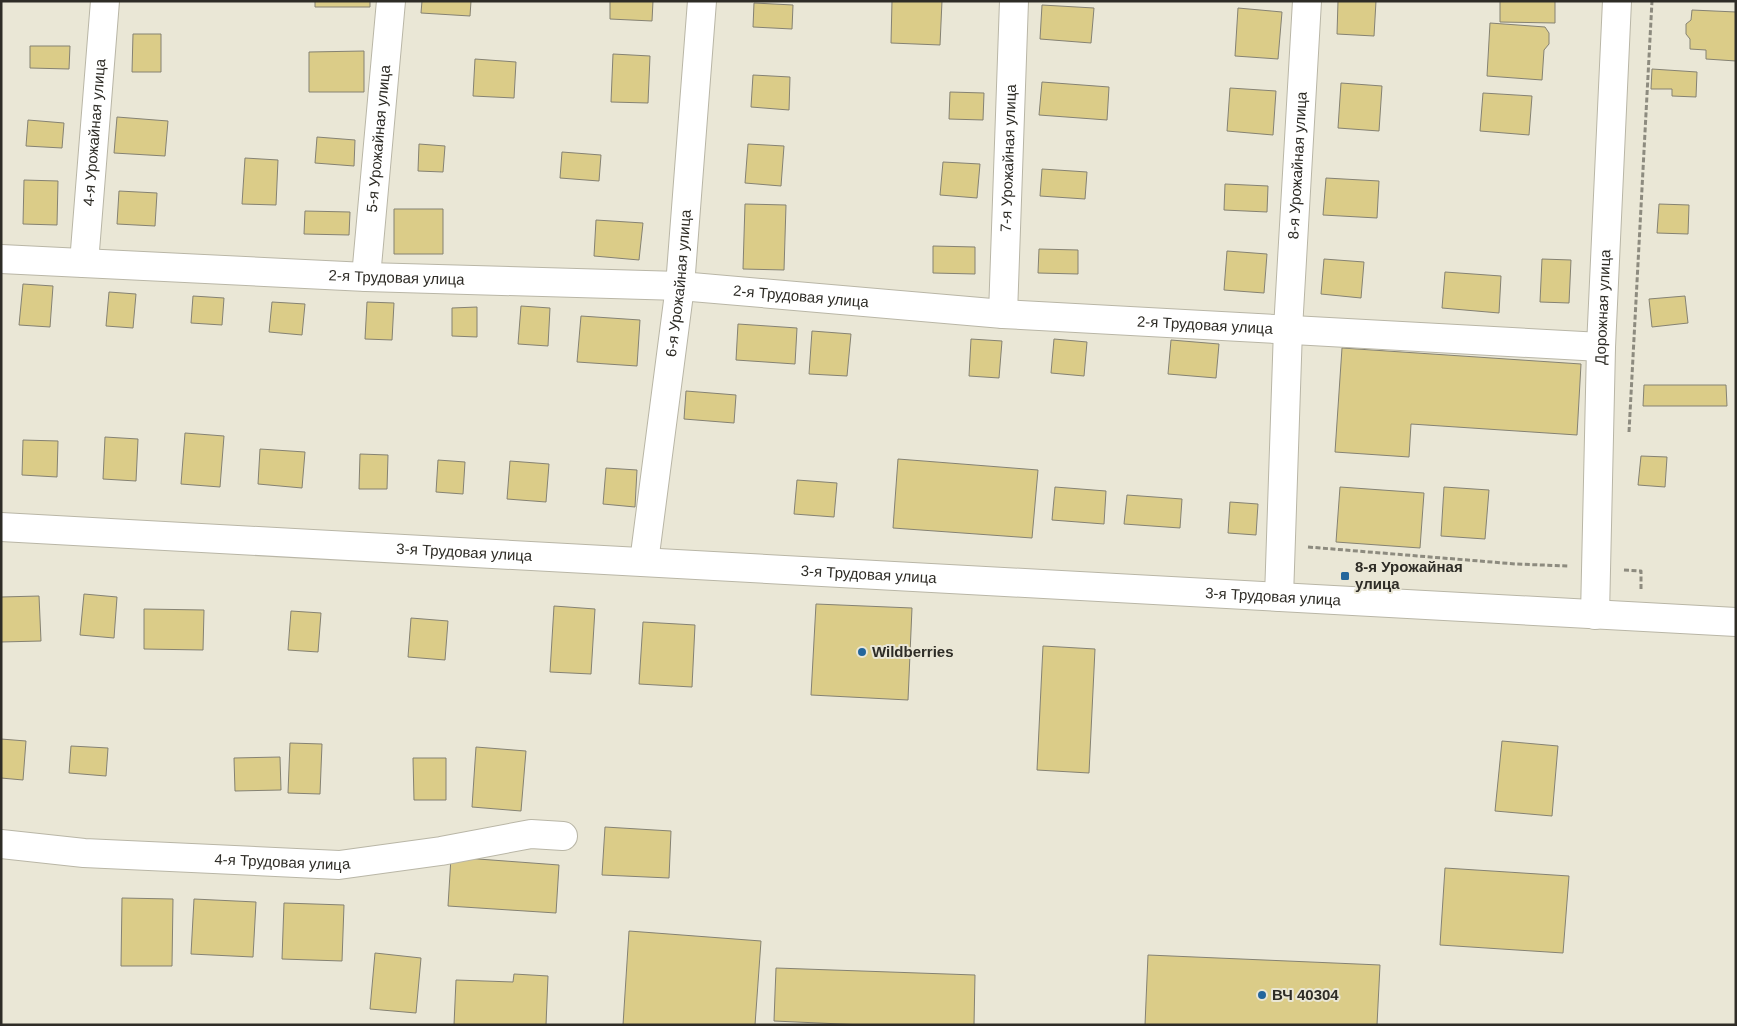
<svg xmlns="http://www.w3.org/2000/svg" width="1737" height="1026" font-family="Helvetica,sans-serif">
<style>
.building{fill:#dbcc88;stroke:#858273}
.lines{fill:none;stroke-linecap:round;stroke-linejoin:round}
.minor-casing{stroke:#b9b6a6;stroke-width:30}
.path{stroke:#8d8b7f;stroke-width:3;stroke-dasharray:5 2.5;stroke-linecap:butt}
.minor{stroke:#fff;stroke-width:28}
.poi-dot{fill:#24669c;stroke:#eae7d6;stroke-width:2}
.labels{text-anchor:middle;stroke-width:4;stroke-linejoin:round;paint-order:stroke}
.street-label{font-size:15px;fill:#2e2c26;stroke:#eae7d6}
.poi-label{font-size:15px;font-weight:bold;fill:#2e2c26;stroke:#eae7d6;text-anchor:start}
</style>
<rect width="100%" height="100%" fill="#eae7d6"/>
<path class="building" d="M315,1H370V7H315Z
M422,1H471L470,16L421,13Z
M610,1H653L652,21L610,19Z
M892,1H942L940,45L891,43Z
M1338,1H1376L1374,36L1337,34Z
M1500,1H1555V23L1500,22Z
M754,3L793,5L792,29L753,27Z
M1042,5L1094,8L1091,43L1040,39Z
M1238,8L1282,12L1278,59L1235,56Z
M1692,10L1736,12V61L1706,59V50L1690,49V39L1686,34V24L1691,20Z
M1490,23L1545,27L1549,33V44L1544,50L1542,80L1487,76Z
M133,34H161V72H132Z
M30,46H70L69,69L30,68Z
M364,51V92H309V52Z
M613,54L650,56L648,103L611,102Z
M475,59L516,62L514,98L473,96Z
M1652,69L1697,72L1696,97L1672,96V89H1651Z
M753,75L790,77L789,110L751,107Z
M1042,82L1109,87L1107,120L1039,115Z
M1341,83L1382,86L1379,131L1338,128Z
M1230,88L1276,91L1273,135L1227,131Z
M950,92L984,93L983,120L949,119Z
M1483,93L1532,96L1529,135L1480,131Z
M117,117L168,121L165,156L114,153Z
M28,120L64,123L62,148L26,146Z
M317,137L355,140L354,166L315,163Z
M419,144L445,146L443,172L418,171Z
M748,144L784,146L781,186L745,183Z
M562,152L601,155L599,181L560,178Z
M245,158L278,160L276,205L242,204Z
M943,162L980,164L977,198L940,195Z
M1042,169L1087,172L1085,199L1040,196Z
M1326,178L1379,181L1377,218L1323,215Z
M24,180L58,181L57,225L23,224Z
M1225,184L1268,186L1267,212L1224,210Z
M119,191L157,193L155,226L117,224Z
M745,204L786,205L784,270L743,269Z
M1659,204L1689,205L1688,234L1657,233Z
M394,209H443V254H394Z
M305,211L350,212L349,235L304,234Z
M596,220L643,223L639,260L594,256Z
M933,246L975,247V274L933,273Z
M1039,249L1078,250V274L1038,273Z
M1227,251L1267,254L1264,293L1224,290Z
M1324,259L1364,262L1361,298L1321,294Z
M1542,259L1571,260L1569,303L1540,302Z
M1445,272L1501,276L1499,313L1442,308Z
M23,284L53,286L50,327L19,325Z
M109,292L136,294L133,328L106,326Z
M193,296L224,298L222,325L191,323Z
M1685,296L1688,323L1652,327L1649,299Z
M272,302L305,304L302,335L269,332Z
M367,302L394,303L392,340L365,339Z
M521,306L550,308L548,346L518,344Z
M477,307V337L452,336V308Z
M581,316L640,320L637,366L577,362Z
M738,324L797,328L795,364L736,360Z
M812,331L851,334L847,376L809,374Z
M971,339L1002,341L999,378L969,376Z
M1054,339L1087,342L1084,376L1051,373Z
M1171,340L1219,344L1216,378L1168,374Z
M1342,348L1581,364L1577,435L1411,424L1409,457L1335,452Z
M1644,385H1726L1727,406H1643Z
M686,391L736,395L734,423L684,419Z
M185,433L224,436L220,487L181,484Z
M105,437L138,439L136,481L103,479Z
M23,440L58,441L57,477L22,475Z
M260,449L305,452L302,488L258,484Z
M360,454L388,455L387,489H359Z
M1641,456L1667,457L1665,487L1638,485Z
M898,459L1038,470L1032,538L893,528Z
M438,460L465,462L463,494L436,492Z
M510,461L549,464L546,502L507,499Z
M606,468L637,470L635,507L603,504Z
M797,480L837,483L834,517L794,514Z
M1055,487L1106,491L1104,524L1052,520Z
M1340,487L1424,493L1420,548L1336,542Z
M1444,487L1489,490L1485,539L1441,536Z
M1127,495L1182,499L1180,528L1124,524Z
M1230,502L1258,504L1256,535L1228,533Z
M84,594L117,597L114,638L80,635Z
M39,596L41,641L1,642V597Z
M816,604L912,608L908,700L811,695Z
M554,606L595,609L591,674L550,672Z
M144,609L204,610L203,650L144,649Z
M291,611L321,613L318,652L288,650Z
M411,618L448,621L445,660L408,657Z
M643,622L695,625L692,687L639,684Z
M1043,646L1095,649L1089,773L1037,770Z
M1,739L26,741L23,780L1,778Z
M1502,741L1558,746L1552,816L1495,811Z
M290,743L322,744L320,794L288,793Z
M71,746L108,748L106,776L69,773Z
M476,747L526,751L521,811L472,807Z
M280,757L281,790L235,791L234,758Z
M413,758H446V800H414Z
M605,827L671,831L669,878L602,875Z
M451,857L559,865L556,913L448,906Z
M1445,868L1569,876L1563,953L1440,945Z
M122,898L173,899L172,966H121Z
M194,899L256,902L253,957L191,954Z
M284,903L344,905L342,961L282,959Z
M629,931L761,941L755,1025H623Z
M375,953L421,958L416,1013L370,1009Z
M1148,955L1380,965L1377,1025H1145Z
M776,968L975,975L974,1025H864L774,1021Z
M514,974L548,976L546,1025H454L456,980L513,982Z"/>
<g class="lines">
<g class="minor-casing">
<g id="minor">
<path id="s1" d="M1,259L366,277L680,286L1003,314L1601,347"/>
<path id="s2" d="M84,263L105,1"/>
<path id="s3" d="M366,277L391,1"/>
<path id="s4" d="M1003,314L1014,1"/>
<path id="s5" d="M1,527L1736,622"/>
<path id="s6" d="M644,562L680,286L702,1"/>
<path id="s7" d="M1279,597L1288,329L1307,1"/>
<path id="s8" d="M1595,615L1601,347L1617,1"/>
<path id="s9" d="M1,844L84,853L339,865L441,851L531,834L563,836"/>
</g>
</g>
<path class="path" d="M1629,432L1652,1
M1308,547L1516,564L1568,566
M1624,570L1641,571V590"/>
<use href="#minor" class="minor"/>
</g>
<g class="poi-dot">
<rect x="1340" y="571" width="10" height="10" rx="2.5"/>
<circle cx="862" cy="652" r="5"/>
<circle cx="1262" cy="995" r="5"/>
</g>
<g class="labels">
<g class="street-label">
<text dy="5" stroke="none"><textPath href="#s2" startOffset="131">4-я Урожайная улица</textPath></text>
<text dy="5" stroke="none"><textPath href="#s3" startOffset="139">5-я Урожайная улица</textPath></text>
<text dy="5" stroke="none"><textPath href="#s4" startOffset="156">7-я Урожайная улица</textPath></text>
<text dy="5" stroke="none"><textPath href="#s7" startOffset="432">8-я Урожайная улица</textPath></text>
<text dy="5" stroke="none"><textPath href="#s1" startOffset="396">2-я Трудовая улица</textPath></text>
<text dy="5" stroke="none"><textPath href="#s6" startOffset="281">6-я Урожайная улица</textPath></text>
<text dy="5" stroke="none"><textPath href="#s1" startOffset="801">2-я Трудовая улица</textPath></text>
<text dy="5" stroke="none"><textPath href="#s8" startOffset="308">Дорожная улица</textPath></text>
<text dy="5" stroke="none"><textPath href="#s1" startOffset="1206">2-я Трудовая улица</textPath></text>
<text dy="5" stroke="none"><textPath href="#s5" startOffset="464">3-я Трудовая улица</textPath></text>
<text dy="5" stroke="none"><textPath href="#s5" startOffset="869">3-я Трудовая улица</textPath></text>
<text dy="5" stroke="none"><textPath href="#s5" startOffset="1274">3-я Трудовая улица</textPath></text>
<text dy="5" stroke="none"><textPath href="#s9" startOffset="282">4-я Трудовая улица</textPath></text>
</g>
<g class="poi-label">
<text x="1355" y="572">8-я Урожайная<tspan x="1355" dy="17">улица</tspan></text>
<text x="872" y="657">Wildberries</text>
<text x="1272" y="1000">ВЧ 40304</text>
</g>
</g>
<rect width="1737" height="1026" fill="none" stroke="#2e2c26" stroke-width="5"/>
</svg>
